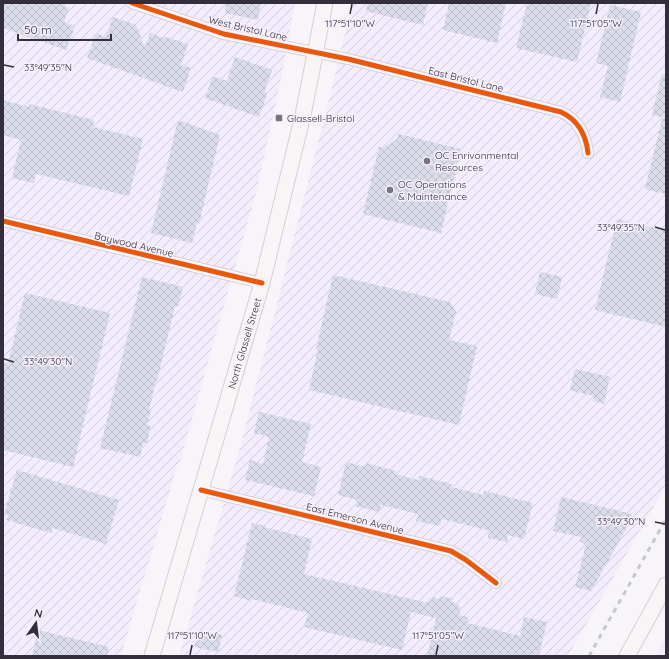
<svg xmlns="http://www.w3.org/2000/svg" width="669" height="659" font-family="Quicksand,sans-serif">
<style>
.built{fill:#f3ecfc}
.industrial{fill:url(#industrial-furrows)}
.building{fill:url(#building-cross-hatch)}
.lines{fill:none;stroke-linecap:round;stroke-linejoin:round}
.street-casing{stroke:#d3cfd9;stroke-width:12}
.secondary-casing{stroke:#d3cfd9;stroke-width:17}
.street{stroke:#fefdfe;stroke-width:10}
.secondary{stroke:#f8f5f7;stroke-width:15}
.rail{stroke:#c8c8ca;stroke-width:3;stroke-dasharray:5 5;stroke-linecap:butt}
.cycleway-casing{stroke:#f6f0fe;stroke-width:8}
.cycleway{stroke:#e8590c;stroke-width:5}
.ticks{fill:none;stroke:#332e3b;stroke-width:1.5}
.poi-dot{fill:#78737e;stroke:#f6f0fe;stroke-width:1.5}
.labels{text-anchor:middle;stroke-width:3;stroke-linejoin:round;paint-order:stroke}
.street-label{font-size:10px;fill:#332e3b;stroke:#f6f0fe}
.poi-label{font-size:10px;fill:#332e3b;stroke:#f6f0fe;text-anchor:start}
.ticks-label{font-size:10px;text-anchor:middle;fill:#332e3b;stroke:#f6f0fe;stroke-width:3;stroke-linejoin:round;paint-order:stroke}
</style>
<defs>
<pattern id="industrial-furrows" width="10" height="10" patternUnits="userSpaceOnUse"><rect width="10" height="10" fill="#f3ecfc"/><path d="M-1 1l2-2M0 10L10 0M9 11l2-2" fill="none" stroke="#d1cbd9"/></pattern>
<pattern id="building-cross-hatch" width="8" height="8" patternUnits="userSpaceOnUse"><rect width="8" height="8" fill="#dbddeb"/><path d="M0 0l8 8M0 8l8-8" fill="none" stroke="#bcbeca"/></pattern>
</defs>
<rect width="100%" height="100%" fill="#f7f4fa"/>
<path class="built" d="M666,636V656H655Z"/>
<path class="industrial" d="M3,3H295L277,99L256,193L180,461L178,463L121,656H3Z
M352,3H666V485L568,656H179L240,448L332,88Z"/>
<path class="building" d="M3,3H64L63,6L69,8L64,22L75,26L66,50L3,28Z
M226,3H261L258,20L225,13Z
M368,3H428L423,25L366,11Z
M449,3H506L497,43L443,30Z
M527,3H591L577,62L516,48Z
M610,5L641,12L620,102L600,97L608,66L596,63Z
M113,17L136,25L145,48L150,33L163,38L166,37L188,44L181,65L191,68L183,92L87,58L96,33L106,37Z
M235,57L272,70L265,90L267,95L259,117L205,98L213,76L227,81Z
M662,74H666V118L652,115Z
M3,100L29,107V104L94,120L93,127L143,139L129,196L36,174L34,183L12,178L21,140L3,135Z
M662,119H666V194L645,189Z
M178,120L220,135L199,224L197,223L192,243L151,233Z
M398,134L461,149L441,233L363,214L379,147L383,148L397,139Z
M617,219L666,231V327L595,310Z
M540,272L562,277L557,299L535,294Z
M333,275L450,302L456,312L449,340L477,346L459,425L309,390L318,349H316Z
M142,277L183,287L178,307L175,306L157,381L156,380L149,410H151L147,425L151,426L147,443H143L140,457L100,448Z
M25,293L110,313L73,467L3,450V363L8,364Z
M575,369L610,377L604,404L593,401L594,396L570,390Z
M259,412L311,424L302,462L321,467L314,496L245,480L250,460L263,464L269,437L254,433Z
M346,462L365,467L366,463L396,471L395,474L418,480L419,476L452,484L451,487L483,495L484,491L533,503L524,539L508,535L507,542L488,538L489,531L475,527L441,519L440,526L416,521L418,514L381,505L379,512L355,506L357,500L338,495Z
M17,470L119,500L106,544L53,528L51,533L6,520L8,515L4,514Z
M561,497L632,514L629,524L591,591L575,587L586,544L580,542L581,537L553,531Z
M252,523L265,526L264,527L312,539L304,574L428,603L429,599L432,600L433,597L439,599L440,596L453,599L452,602L459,604L458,607H461L459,615L468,617L467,623L520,636L524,617L547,622L539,655L533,654V656H427L436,618L411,612L402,650L304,627L308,613L252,599V601L234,596Z
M38,630L109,647L107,656H32Z
M201,630L222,635L218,652L195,647L197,636L200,637Z"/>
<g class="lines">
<g class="street-casing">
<path id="street" d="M132,3L224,34L348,59L561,112C578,120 586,134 588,153
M3,221L262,283
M201,490L451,551L466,560L496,583"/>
</g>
<g class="secondary-casing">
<g id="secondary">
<path id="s1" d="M152,656L262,283L303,115L325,3"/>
<path d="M627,656L666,585"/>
</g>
</g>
<use href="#street" class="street"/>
<use href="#secondary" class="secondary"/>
<path class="rail" d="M589,656L666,519"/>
<g class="cycleway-casing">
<path id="cycleway" d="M132,3L224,34L348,59L561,112C578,120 586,134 588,153
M3,221L262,283
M201,490L451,551L466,560L496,583"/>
</g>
<use href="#cycleway" class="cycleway"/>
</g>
<path class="ticks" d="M350,14L352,4M596,14L598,4M4,65L14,67M655,227L665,230M4,359L14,362M655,522L665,524M190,655L192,645M436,655L438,645"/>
<g class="poi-dot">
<rect x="275" y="114" width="8" height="8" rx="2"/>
<circle cx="427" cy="161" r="4"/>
<circle cx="390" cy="190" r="4"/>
</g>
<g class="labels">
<g class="street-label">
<text transform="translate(248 28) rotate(13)" y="4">West Bristol Lane</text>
<text transform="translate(466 79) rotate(14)" y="4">East Bristol Lane</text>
<text transform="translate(134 244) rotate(13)" y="4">Baywood Avenue</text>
<text dy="4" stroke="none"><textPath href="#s1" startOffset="326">North Glassell Street</textPath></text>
<text transform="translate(355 518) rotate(14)" y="4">East Emerson Avenue</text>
</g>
<g class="poi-label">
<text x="287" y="122">Glassell-Bristol</text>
<text x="435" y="159">OC Enrivonmental<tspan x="435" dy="12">Resources</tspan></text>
<text x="398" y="188">OC Operations<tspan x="398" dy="12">&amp; Maintenance</tspan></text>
</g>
</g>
<g class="ticks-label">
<text x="350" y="27">117°51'10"W</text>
<text x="596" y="27">117°51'05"W</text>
<text x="48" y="71">33°49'35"N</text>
<text x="621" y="231">33°49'35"N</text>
<text x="48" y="365">33°49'30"N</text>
<text x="621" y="525">33°49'30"N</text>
<text x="192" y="639">117°51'10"W</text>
<text x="438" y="639">117°51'05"W</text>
</g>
<rect width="669" height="659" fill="none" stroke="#332e3b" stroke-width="8"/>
<g transform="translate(36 623) rotate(14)" stroke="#f6f0fe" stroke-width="3" paint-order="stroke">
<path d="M0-3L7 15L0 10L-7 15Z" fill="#332e3b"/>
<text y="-6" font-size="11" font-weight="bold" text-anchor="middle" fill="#332e3b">N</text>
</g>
<path d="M18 34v6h93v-6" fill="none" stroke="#332e3b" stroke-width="2"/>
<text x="24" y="34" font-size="12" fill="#332e3b" stroke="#f6f0fe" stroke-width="3" paint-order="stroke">50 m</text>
</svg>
